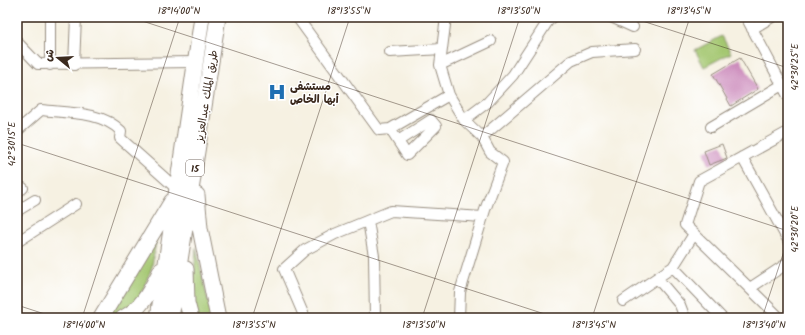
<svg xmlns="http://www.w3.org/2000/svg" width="805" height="335" font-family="Kalam,'Playpen Sans Arabic',sans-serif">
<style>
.green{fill:#a4c771;stroke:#707848}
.building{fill:#cd8ebd}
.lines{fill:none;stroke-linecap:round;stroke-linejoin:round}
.minor-casing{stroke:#988e80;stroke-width:12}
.highway-casing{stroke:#988e80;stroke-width:17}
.minor{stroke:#fff;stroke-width:10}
.highway{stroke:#fff;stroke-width:15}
.ticks{fill:none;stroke:#3b2a1e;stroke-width:1;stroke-opacity:0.45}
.labels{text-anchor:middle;stroke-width:3;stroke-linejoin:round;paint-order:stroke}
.shield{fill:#fff;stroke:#766a62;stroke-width:1}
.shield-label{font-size:10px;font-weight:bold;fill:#3b2a1e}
.poi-label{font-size:11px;font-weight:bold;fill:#3b2a1e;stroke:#fff;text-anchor:start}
.street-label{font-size:11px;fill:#3b2a1e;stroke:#fff}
.neatline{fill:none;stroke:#3b2a1e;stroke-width:1.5}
.ticks-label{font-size:10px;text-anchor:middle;fill:#3b2a1e}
</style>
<rect width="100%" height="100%" fill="#fff"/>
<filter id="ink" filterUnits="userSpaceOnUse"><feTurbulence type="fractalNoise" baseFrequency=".025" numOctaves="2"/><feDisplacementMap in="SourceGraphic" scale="8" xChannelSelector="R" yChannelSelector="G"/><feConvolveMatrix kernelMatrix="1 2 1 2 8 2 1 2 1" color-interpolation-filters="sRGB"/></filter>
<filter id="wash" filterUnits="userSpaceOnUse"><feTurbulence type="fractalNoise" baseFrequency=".012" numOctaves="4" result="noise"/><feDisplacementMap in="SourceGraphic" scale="16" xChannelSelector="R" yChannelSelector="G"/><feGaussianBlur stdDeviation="0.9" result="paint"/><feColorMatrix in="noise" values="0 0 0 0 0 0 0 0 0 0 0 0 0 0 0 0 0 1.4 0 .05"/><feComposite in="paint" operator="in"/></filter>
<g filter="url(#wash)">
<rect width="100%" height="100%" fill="#f6f1e2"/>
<path class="green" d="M722,36L731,53L704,67L695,50Z
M157,234L152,267L137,305L113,318H104Z
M196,248L212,318H198L192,303Z"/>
<g id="blocks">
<path class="building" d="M740,58L758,89L731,106L713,74Z
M722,144L727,158L709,165L704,151Z"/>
</g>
</g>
<g filter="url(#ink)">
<use href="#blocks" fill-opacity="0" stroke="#988e80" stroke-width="1"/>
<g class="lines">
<g class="minor-casing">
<path id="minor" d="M50,17V65
M297,17L379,130L390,129L407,155L436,126L431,120L398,141
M446,17L440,65L449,95L464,120L482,137L490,152L503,162L485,210L460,292L459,318
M611,17L633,27
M746,17L788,96
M752,29L772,17
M17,42L38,64L195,62
M390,52L442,49
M74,65L76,17
M440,65L491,41
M464,120L488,102L513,75L548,21L553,17
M711,127L782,85
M390,129L449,95
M17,131L41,110C67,113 102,111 121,131L120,138L177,189
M482,137L571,61L592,52L635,49
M742,157L788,240
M17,192L23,188
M17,211L35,200
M368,221L374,256L375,318
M17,242L76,204
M673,267L722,318
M657,278L680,305L685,318
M750,288L788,263
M623,301L673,267L694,234
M305,318L284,269L305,250L335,234L391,211L483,217
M780,318L685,225L699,181L788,132"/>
</g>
<g class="highway-casing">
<path id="highway" d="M197,195L200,228L218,318
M186,269L187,303L191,318
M101,318L172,201
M123,318C143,308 151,289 161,270
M158,318L202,17
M171,318L218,17"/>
</g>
<use href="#minor" class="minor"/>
<use href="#highway" class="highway"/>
</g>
</g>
<path class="ticks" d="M130,17L788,231M630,17L788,68M17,143L557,318M17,305L57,318M82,318L180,17M252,318L350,17M422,318L520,17M592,318L690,17M762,318L788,239"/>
<defs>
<g id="hospital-bare" transform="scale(1.38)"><path d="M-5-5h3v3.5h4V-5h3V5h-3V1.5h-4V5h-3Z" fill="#1f6fb2" stroke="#fff" stroke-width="2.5" paint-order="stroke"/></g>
</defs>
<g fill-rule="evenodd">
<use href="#hospital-bare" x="277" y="92"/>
</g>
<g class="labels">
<rect class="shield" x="186" y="160" width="18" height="16" rx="3"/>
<g class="shield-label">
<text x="195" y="172">15</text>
</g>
<g class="poi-label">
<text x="290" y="90">مستشفى<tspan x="290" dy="13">أبها الخاص</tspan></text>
</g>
<g class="street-label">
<text transform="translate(206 96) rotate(-81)" y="4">طريق الملك عبدالعزيز</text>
</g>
</g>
<rect width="805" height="335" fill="none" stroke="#fff" stroke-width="44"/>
<g transform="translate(58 58) rotate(288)" stroke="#ffffff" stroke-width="3" paint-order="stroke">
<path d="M0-3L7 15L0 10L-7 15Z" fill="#3b2a1e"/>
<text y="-6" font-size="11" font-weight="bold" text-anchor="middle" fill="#3b2a1e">ش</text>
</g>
<rect x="22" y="22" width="761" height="291" class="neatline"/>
<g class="ticks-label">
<text x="179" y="14">18°14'00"N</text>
<text x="349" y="14">18°13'55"N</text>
<text x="519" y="14">18°13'50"N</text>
<text x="689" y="14">18°13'45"N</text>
<text transform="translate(794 67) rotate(-90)" y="4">42°30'25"E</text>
<text transform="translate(11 144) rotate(-90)" y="4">42°30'15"E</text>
<text transform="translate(794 229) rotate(-90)" y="4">42°30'20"E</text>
<text x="84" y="328">18°14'00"N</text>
<text x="254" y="328">18°13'55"N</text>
<text x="424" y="328">18°13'50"N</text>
<text x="594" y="328">18°13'45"N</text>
<text x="764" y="328">18°13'40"N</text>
</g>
</svg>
